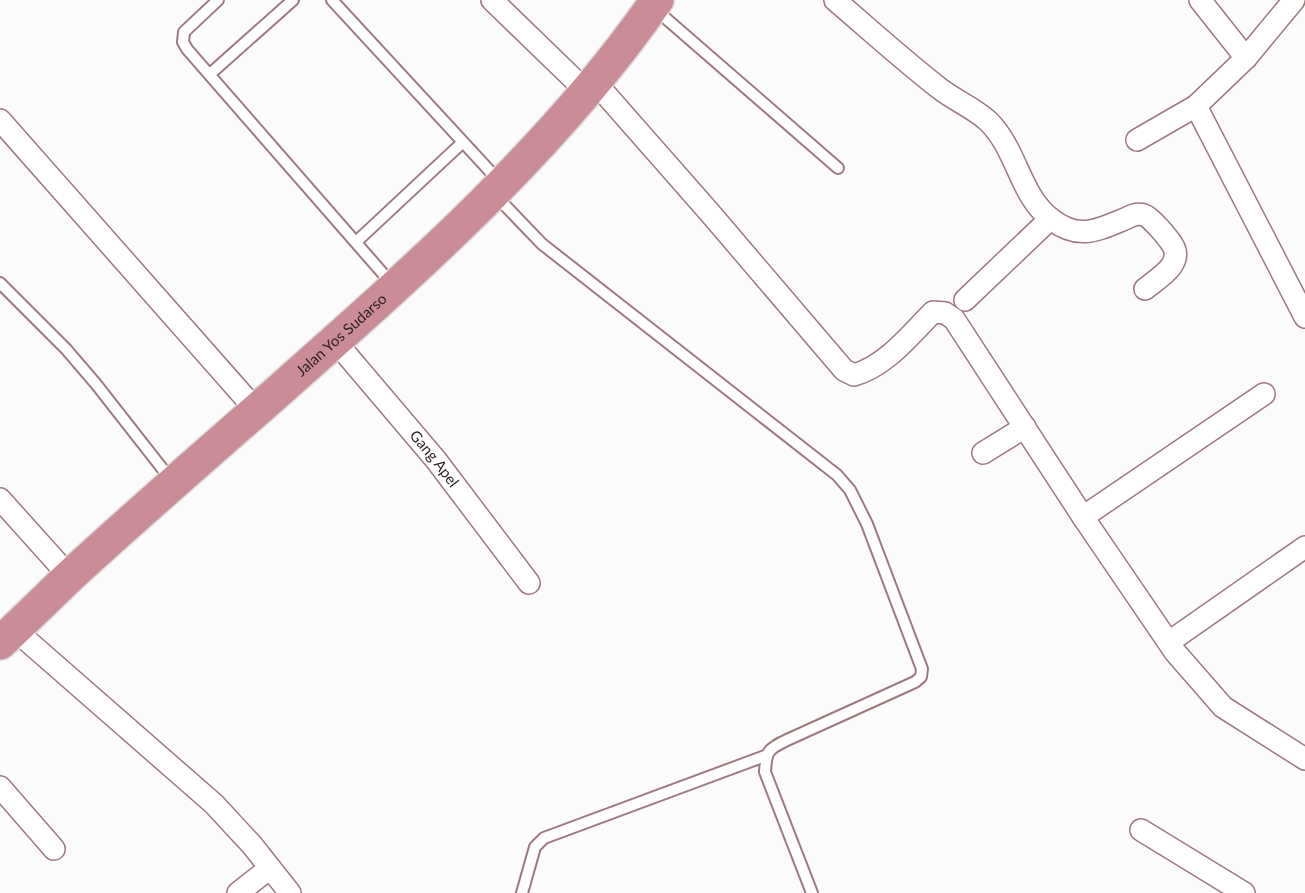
<svg xmlns="http://www.w3.org/2000/svg" width="1305" height="893" font-family="Lato,sans-serif">
<style>
.lines{fill:none;stroke-linecap:round;stroke-linejoin:round}
.service-casing{stroke:#9d7a7e;stroke-width:14}
.minor-casing{stroke:#9d7a7e;stroke-width:24}
.trunk-casing{stroke:#dad7d7;stroke-width:36}
.service{stroke:#fff;stroke-width:10}
.minor{stroke:#fff;stroke-width:21}
.trunk{stroke:#ca8c96;stroke-width:33}
.labels{text-anchor:middle;stroke-width:6;stroke-linejoin:round;paint-order:stroke}
.street-label{font-size:15px;fill:#2f2123;stroke:#fff}
</style>
<rect width="100%" height="100%" fill="#fbfbfb"/>
<g class="lines">
<g class="service-casing">
<path id="service" d="M218,0L184,32L183,42L187,49L392,284
M332,0L499,181
M655,9L838,168
M210,74L293,0
M494,194L542,244L837,475L850,490L867,524L922,669L921,677L915,682L787,740C768,749 766,751 765,772L812,893
M356,242L463,142
M0,283L66,349L96,384L172,481
M522,893L535,847L544,838L765,756"/>
</g>
<g class="minor-casing">
<g id="minor">
<path d="M492,0L586,91"/>
<path d="M835,0C869,29 903,60 939,88C954,100 974,108 988,121C1017,149 1020,196 1051,219C1079,241 1098,230 1127,218C1132,215 1138,213 1144,215C1151,217 1168,238 1172,244C1185,264 1158,278 1145,289"/>
<path d="M1200,0L1246,58"/>
<path d="M594,81L710,213L844,370L854,375C886,366 910,335 933,312L945,313L954,319L1083,517L1175,652L1223,707L1305,759"/>
<path d="M1196,106L1305,317"/>
<path d="M0,120L256,410"/>
<path d="M1137,140L1196,106L1246,58L1294,0"/>
<path d="M965,300L1050,219"/>
<path id="s1" d="M335,341L436,460L529,583"/>
<path d="M983,453L1025,427"/>
<path d="M0,499L70,577"/>
<path d="M1083,517L1264,394"/>
<path d="M15,630L214,804L252,845L290,893"/>
<path d="M1169,642L1305,547"/>
<path d="M0,787L54,849"/>
<path d="M1141,830L1244,893"/>
<path d="M238,893L270,868"/>
</g>
</g>
<g class="trunk-casing">
<g id="trunk">
<path id="s2" d="M0,643C24,621 47,598 70,576C131,520 194,465 257,410C397,286 550,155 657,0"/>
</g>
</g>
<use href="#service" class="service"/>
<use href="#minor" class="minor"/>
<use href="#trunk" class="trunk"/>
</g>
<g class="labels">
<g class="street-label">
<text dy="5" stroke="none"><textPath href="#s2" startOffset="460">Jalan Yos Sudarso</textPath></text>
<text dy="5" stroke="none"><textPath href="#s1" startOffset="154">Gang Apel</textPath></text>
</g>
</g>
</svg>
